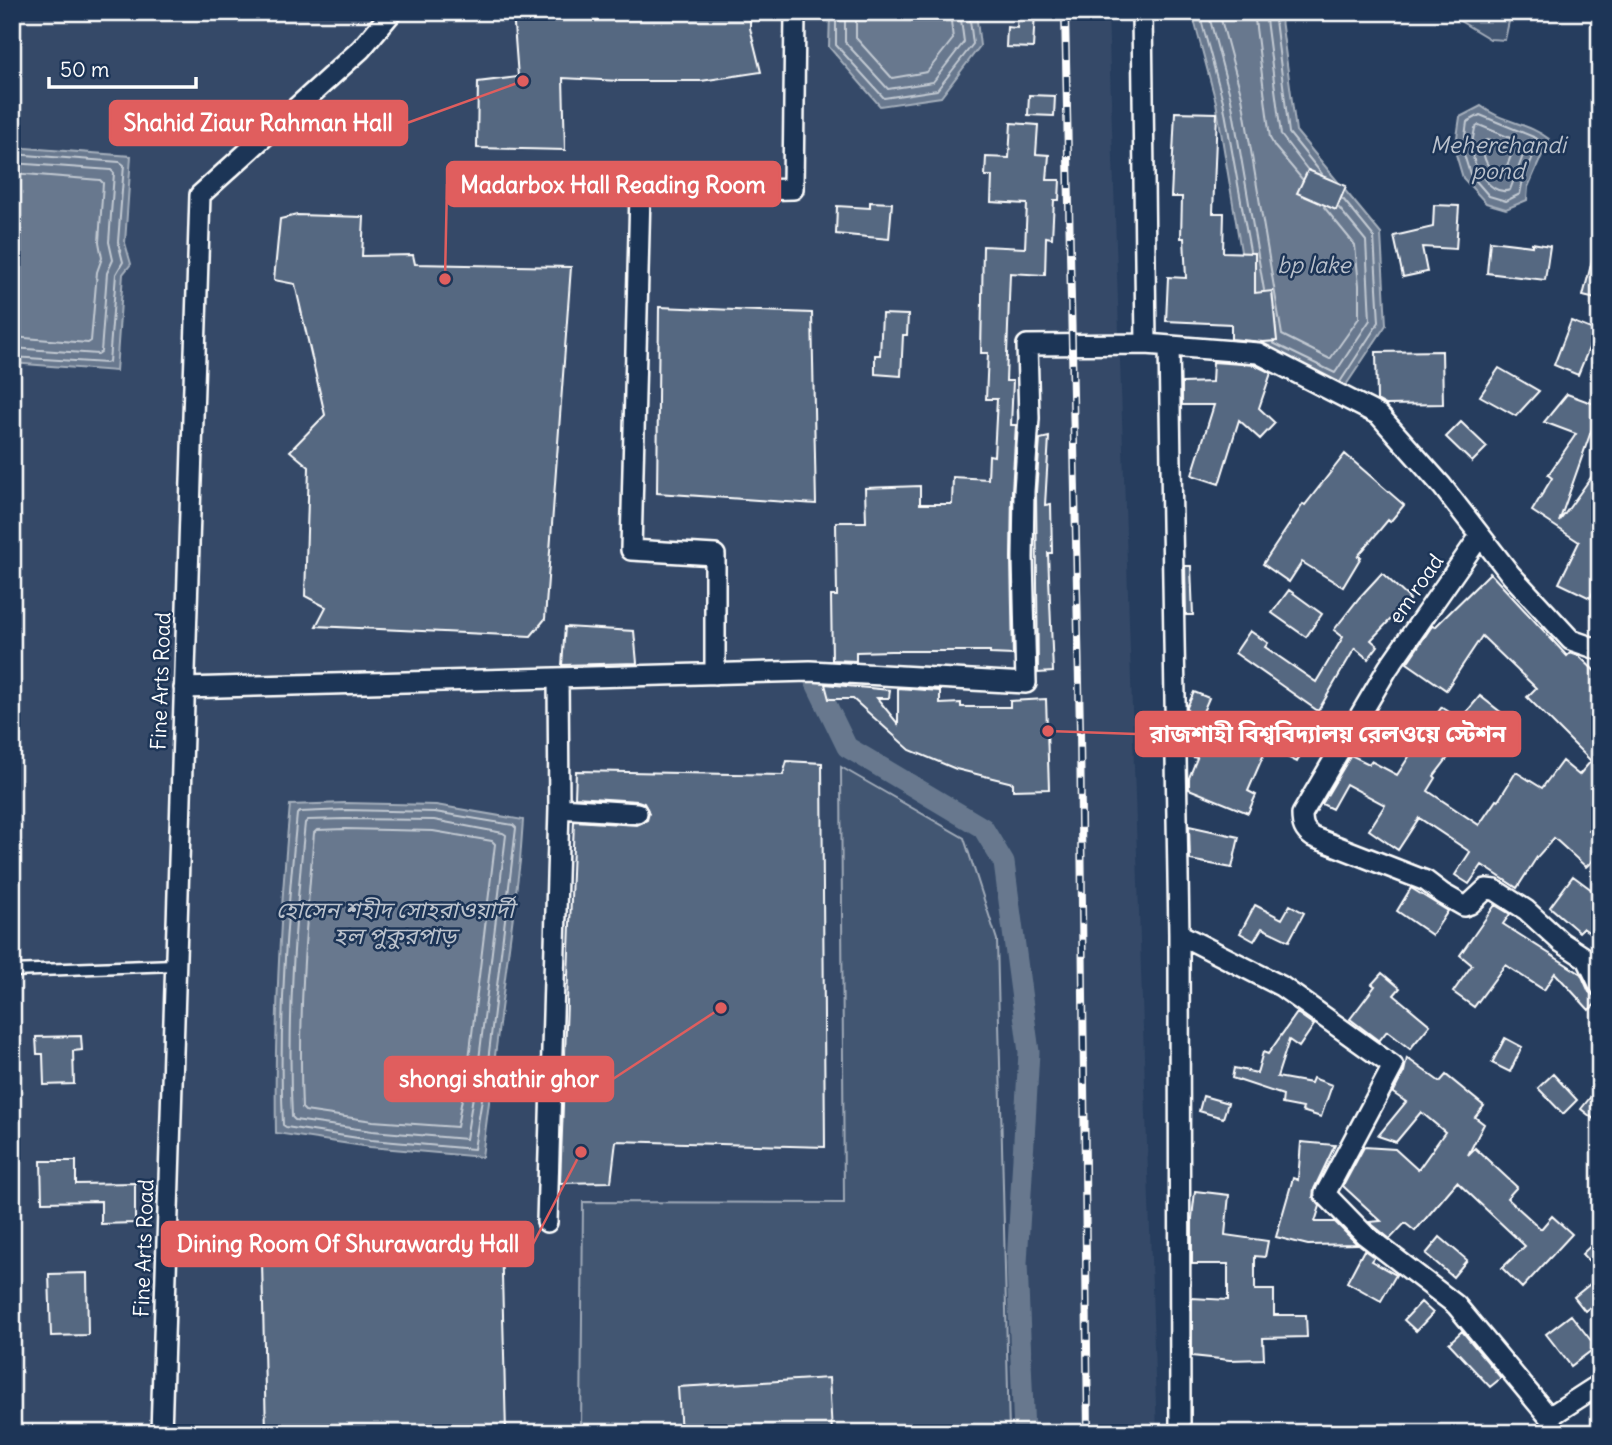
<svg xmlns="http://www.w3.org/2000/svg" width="1612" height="1445" font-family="Delius,'Noto Sans Bengali',sans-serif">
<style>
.built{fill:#344a68}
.green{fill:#425672;stroke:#a0aab8;stroke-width:2}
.water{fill:#67788e;stroke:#a4aebb;stroke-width:2}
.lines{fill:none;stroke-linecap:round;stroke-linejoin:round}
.shore{stroke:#c2c9d2;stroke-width:2}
.canal{stroke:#67788e;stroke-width:21}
.building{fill:#556781;stroke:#fff;stroke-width:2}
.service-casing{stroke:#fff;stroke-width:15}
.minor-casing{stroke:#fff;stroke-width:24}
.service{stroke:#1d3557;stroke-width:10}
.minor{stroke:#1d3557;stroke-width:19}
.rail-casing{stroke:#fff;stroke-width:8}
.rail{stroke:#1d3557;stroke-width:5;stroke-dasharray:16;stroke-linecap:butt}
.labels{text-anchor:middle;stroke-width:5;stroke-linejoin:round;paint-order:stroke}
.street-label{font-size:21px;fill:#fff;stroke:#1d3557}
.water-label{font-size:23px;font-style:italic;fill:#bbc2cc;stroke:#1d3557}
.leader{fill:none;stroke:#e05e5e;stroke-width:2.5}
.callout-dot{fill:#e05e5e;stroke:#1d3557;stroke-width:2.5}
.callout{fill:#e05e5e;stroke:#e05e5e;stroke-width:2.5}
.callout-label{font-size:23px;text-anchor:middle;font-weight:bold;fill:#fff}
</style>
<rect width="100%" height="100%" fill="#263d5e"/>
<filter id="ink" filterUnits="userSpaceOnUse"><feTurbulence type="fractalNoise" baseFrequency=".0143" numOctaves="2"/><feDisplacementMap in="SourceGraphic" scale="14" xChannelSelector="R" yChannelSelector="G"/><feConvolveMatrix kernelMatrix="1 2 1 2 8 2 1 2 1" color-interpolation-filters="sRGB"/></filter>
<g filter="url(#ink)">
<path class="built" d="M12,12H1108L1157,1433H12Z"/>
<path class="green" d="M1445,12H1511L1505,40L1490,39Z
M841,767L964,838L997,940L1009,1433H581L583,1202L844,1203Z"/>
<path class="water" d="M830,12H976L980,46L941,97L880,106L829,47Z
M1192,12H1280L1296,131L1381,234L1386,325L1340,394L1258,353L1216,102Z
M1481,106C1501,122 1529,123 1549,139L1528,187L1527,200L1506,209L1486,203L1463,178L1455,151L1460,117Z
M12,147L131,156L125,243L131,264L123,274L116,371L12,363Z
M345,803L436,805L523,820L520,861L482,1157L370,1147L276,1133C274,1023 280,915 290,805Z"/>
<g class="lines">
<path class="shore" d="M836,12V45L884,98L937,90L973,44L969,12
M845,12V42L888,89L933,82L964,42L960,12
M856,12V38L892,78L927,72L953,39L950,12
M1199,12L1223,101L1250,251
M1208,12L1231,99L1264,290
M1219,12L1242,97L1282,335L1330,359L1359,318V285L1355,245L1324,207
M1254,12L1270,138L1275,147L1302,179
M1265,12L1281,135L1307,169
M1274,12L1289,133L1322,174
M1480,115L1536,138L1539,141L1522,184L1520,194L1506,201L1489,196L1470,174L1463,151L1467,122Z
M1479,125L1527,145L1510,190C1491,197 1473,167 1472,151C1471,144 1474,135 1475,128Z
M1487,140L1513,151L1502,178C1489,172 1481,157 1483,142Z
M12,154L120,162L124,165L118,242L123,262L116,274L109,362L106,363L12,357
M12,163L111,170L114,173L109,242L113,260L107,273L101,352L98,354L12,348
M12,173L100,180L103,183L99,242L102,258L97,272L91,341L88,343L12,337
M1273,343L1335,373L1370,320L1366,241L1339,208
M1340,382L1379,322L1374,237L1343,199
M345,810L435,812L513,825L516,828L488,1061L474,1149L371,1140L286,1127L283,1125C278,1021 287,917 297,814L300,812Z
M345,819L434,820L503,833L506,835L479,1060L466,1139L372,1131L295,1120L292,1117C287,1019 295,921 305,823L308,820Z
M345,829L433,831L492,841L495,844L469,1059L457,1127L373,1121L305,1111L302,1108C298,1017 306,924 314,833L317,830Z"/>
<path class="canal" d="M810,671L847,747L983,828L1004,863L1029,1052L1017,1263L1024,1433"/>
</g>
<path class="building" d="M513,12H750V28L761,72L701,81H620L563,78L565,150L477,148L478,82L518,77Z
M1018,12H1035L1033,48L1006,47L1007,27L1017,28Z
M1029,95L1055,96L1054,116L1028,115Z
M1175,112L1217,113L1213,213H1224L1223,252L1255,253V293L1272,291L1277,341L1263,342L1231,339V324L1166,321L1168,277L1186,278L1184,238H1181L1182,197H1171Z
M1011,123L1038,125L1036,154L1049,155L1047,180H1060L1059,200H1054L1052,238L1046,237L1045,275L1010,273L1006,381H1013L1011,425H1016L1012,491L1011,558L1013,655L990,654V651H891L856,652V661L832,660L831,596H837L836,522H866L865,488L920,486V504H952L953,477L988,479L989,455L994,456L997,399H986L988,353H981L983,246L1025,248L1027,204L991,202L992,176H985L986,157L1009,158Z
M1308,170L1346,186L1336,210L1297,193Z
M870,202L892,203L889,239L836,234L837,206L870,208Z
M1434,205L1459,206L1456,249L1422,247L1427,272L1403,277L1394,236L1433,227Z
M297,215L364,217L362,256L413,255L415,264L571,267L545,619L531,636L316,626L326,607L305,596L309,467L290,451L325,415L295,284L274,280L280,219Z
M1490,241L1532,246V243L1550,246L1545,280L1487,273Z
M1594,253H1600V300L1583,296Z
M659,307L812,313L816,504L657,493Z
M882,314L908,315L907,335H903L901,376L875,374V355H880Z
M1571,321L1596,331L1578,375L1554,365Z
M1442,351L1443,404L1386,405L1377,400L1376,352Z
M1213,362L1255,365L1271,373L1259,408L1275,423L1260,439L1239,420L1219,484L1192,475L1214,405H1182V383L1212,382Z
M1499,368L1539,391L1516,416L1480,396Z
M1567,394L1600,406L1559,522L1600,465V578L1590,598L1559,583L1579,542L1532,511L1552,478L1548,475L1576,434L1544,422Z
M1461,422L1487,447L1472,462L1446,437Z
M1049,437L1045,505L1051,504L1052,553H1048L1053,672L1038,673L1036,492L1040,439Z
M1345,454L1404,505L1390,522L1388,520L1358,556L1361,557L1343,587L1302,562L1289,582L1263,564L1303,504L1305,505Z
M1185,566H1191L1193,615H1186Z
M1382,573L1410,599L1371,640L1378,646L1368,659L1355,648L1318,711L1235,653L1250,631L1268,643L1265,647L1316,682L1343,637L1334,630L1359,598Z
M1490,573L1567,656L1570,653L1579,656L1600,676V818L1589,830L1600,840V854L1586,867L1554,838L1537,857L1517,888L1482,865L1469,884L1455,875L1470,852L1419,818L1398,850L1369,830L1385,805L1346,784L1332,809L1322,804L1351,755L1369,764L1371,761L1397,775L1412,752L1410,750L1442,707L1460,720L1480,696L1507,717L1493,735L1482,727L1468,748L1460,742L1434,776L1436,778L1428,791L1479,825L1496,800L1498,801L1516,772L1542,788L1562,761L1579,775L1591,761L1527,697L1536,688L1482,636L1446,690L1407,663L1432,626L1435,627Z
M1289,590L1322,614L1306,637L1272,613Z
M565,627L634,631L637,663L562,665Z
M825,684L890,690L889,698H877L898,724V688L940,691V704L961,703V707H1010V701L1046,699L1049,789L1013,790V783L956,769L910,750L853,699H829Z
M1194,692L1209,698L1195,730L1188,728L1187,707Z
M1255,715L1278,730L1282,721L1310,735L1297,762L1267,747L1248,791L1256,795L1248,813L1189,789V778L1197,758L1193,757L1203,736L1231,749Z
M787,761L822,763L825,1147L616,1141L611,1182L560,1183L574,821L637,825L647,820L649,813L644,803L638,801L575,797L576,771L783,775Z
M1189,826L1239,837L1232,868L1190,860Z
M1573,876L1600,896V940L1583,928L1579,932L1550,907Z
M1411,888L1448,911L1432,935L1397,911Z
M1255,905L1282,919L1290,905L1304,913L1289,941L1262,928L1254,941L1240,933Z
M1495,905L1510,914L1503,924L1581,974L1589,992L1600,1000L1589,1010L1555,973L1544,990L1505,965L1474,1007L1453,992L1472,965L1460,955Z
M1382,973L1400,988L1394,995L1430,1025L1410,1049L1387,1031L1379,1041L1350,1019L1375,986L1372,984Z
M1297,1013L1314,1025L1299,1047L1289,1040L1277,1077L1311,1083L1313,1078L1332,1085L1321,1117L1302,1111L1303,1108L1282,1104L1283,1095L1232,1078L1234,1068L1257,1073L1263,1052L1268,1054Z
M81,1036L82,1050L73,1051L74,1084L44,1085L43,1054H37L36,1037Z
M1505,1038L1522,1047L1510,1072L1492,1063Z
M1407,1058L1440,1082L1446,1075L1484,1106L1475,1117L1484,1124L1468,1155L1475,1148L1517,1187L1507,1198L1541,1229L1552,1216L1572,1234L1522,1288L1502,1268L1525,1246L1457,1182L1415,1231L1405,1223L1390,1239L1369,1222L1381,1221L1343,1186L1364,1147L1395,1149L1418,1170L1445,1132L1421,1112L1396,1142L1378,1136L1406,1102L1393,1093L1404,1072Z
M1553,1074L1577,1100L1563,1114L1538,1088Z
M1600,1085V1124L1581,1109Z
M1203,1096L1228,1103L1223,1118L1199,1111Z
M1301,1142L1335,1145L1314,1189L1313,1197L1320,1206L1315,1222H1335L1357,1244L1308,1245L1276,1237L1293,1178L1298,1180Z
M41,1161H76V1184L135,1183V1223L101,1224V1201L42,1202Z
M1195,1191L1229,1195L1225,1235L1268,1241L1265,1257L1255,1256V1290H1274V1315H1306L1307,1337L1263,1338L1264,1359L1230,1360L1192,1356V1298L1228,1300V1264H1192V1218Z
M501,1236L506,1433H266L262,1262H288L293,1259L294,1254L288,1248L262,1247L261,1242Z
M1440,1237L1467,1260L1453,1277L1426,1254Z
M1600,1237V1273L1582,1254Z
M1364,1250L1374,1257L1371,1261L1396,1275L1381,1301L1347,1282Z
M87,1273L88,1335L51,1336L49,1274Z
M1600,1276V1299L1585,1311L1574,1297Z
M1421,1302L1433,1313L1416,1331L1404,1320Z
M1571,1315L1596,1347L1571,1366L1546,1334Z
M1462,1331L1501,1378L1490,1387L1449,1343Z
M829,1378L832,1433H681L678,1387Z"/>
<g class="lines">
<g class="service-casing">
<path id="service" d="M12,971L174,965
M167,1253L287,1255"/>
</g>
<g class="minor-casing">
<path id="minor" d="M1142,12L1146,344
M1169,346L1179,934L1180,1433
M1480,536L1388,668L1302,814C1302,825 1304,831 1313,837L1426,881L1443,894L1464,906L1470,904L1486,889L1495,890L1526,910L1561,942L1587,959L1600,986
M715,674V555L631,550L640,193L793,189L795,12
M558,678L559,808L637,813
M184,688L810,671L1026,683L1023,558L1024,491L1029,418L1027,345L1146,344L1258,353L1379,415L1442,486L1511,575L1571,640L1600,650
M1179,934L1281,986L1393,1066L1325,1194L1365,1235L1456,1305L1549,1417L1600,1384
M547,1222L559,808
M161,1433L200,195L361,49L392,12"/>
</g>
<use href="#service" class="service"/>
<use href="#minor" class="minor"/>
<g class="rail-casing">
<path id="rail" d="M1065,12L1080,731L1088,1433"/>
</g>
<use href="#rail" class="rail"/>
</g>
</g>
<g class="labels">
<g class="street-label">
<text transform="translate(1416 589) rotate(-55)" y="7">em road</text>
<text transform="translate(161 681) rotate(-88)" y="7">Fine Arts Road</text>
<text transform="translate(144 1248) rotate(-88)" y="7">Fine Arts Road</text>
</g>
<g class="water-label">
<text x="1498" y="153">Meherchandi<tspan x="1498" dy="26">pond</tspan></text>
<text x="1314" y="273">bp lake</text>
<text x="395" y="918">হোসেন শহীদ সোহরাওয়ার্দী<tspan x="395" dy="26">হল পুকুরপাড়</tspan></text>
</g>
</g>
<path class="leader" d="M523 81L407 123M445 279L447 184M1048 731L1136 734M721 1008L613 1079M581 1152L533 1244"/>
<g class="callout-dot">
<circle cx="523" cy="81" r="7"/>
<circle cx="445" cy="279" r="7"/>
<circle cx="1048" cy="731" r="7"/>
<circle cx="721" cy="1008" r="7"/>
<circle cx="581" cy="1152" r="7"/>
</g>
<g class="callout">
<rect x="110" y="101" width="297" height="44" rx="7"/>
<rect x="447" y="162" width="333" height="44" rx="7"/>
<rect x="1136" y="712" width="384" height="44" rx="7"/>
<rect x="385" y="1057" width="228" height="44" rx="7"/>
<rect x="162" y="1222" width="371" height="44" rx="7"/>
</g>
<g class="callout-label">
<text x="258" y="131">Shahid Ziaur Rahman Hall</text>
<text x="613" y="193">Madarbox Hall Reading Room</text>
<text x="1328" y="742">রাজশাহী বিশ্ববিদ্যালয় রেলওয়ে স্টেশন</text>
<text x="499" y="1087">shongi shathir ghor</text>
<text x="348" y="1252">Dining Room Of Shurawardy Hall</text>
</g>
<rect width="1612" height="1445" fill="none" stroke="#1d3557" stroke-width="42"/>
<rect x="21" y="21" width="1570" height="1403" fill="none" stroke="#fff" stroke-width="2.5" filter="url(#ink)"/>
<path d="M49 77v10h147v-10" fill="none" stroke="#ffffff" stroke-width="3.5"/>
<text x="60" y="77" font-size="21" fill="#ffffff" stroke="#1d3557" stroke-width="5" paint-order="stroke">50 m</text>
</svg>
